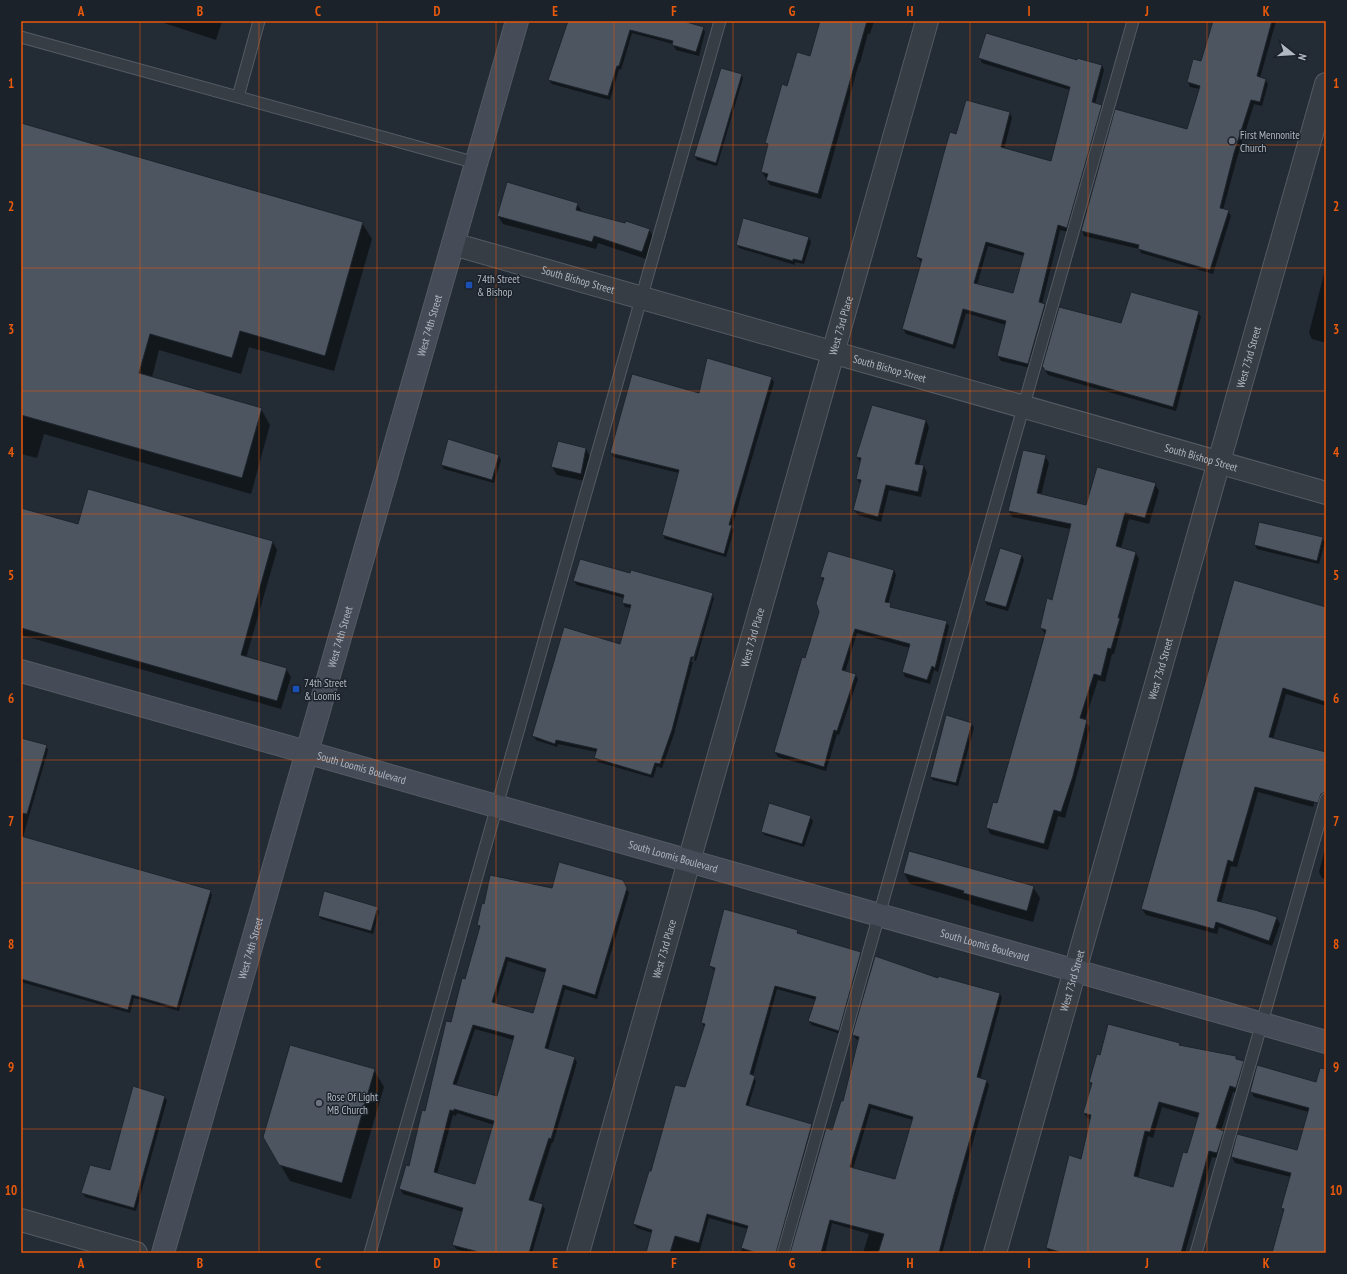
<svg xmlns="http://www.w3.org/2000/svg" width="1347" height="1274" font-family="'PT Sans Narrow',sans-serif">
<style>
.shadow{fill:#0007;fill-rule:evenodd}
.building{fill:#4c5560;stroke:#1d242c;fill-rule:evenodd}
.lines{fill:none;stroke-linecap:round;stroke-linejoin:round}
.lane-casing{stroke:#545b63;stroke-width:13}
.street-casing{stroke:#545b63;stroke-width:24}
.secondary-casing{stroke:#545b63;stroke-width:24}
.lane{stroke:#363d45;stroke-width:11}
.street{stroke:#363d45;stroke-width:22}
.secondary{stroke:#454c58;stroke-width:22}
.grid{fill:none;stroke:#e8590c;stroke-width:1;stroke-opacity:0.55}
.worship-dot{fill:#6b7280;stroke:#1c222a;stroke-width:1.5}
.transit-dot{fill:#1a4fb4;stroke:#1c222a;stroke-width:1.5}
.labels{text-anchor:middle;stroke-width:3;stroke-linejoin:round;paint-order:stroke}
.poi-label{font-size:11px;fill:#b1b8c2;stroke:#1c222a;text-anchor:start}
.street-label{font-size:11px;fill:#b1b8c2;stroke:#1c222a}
.neatline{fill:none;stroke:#e8590c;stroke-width:1.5}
.grid-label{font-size:13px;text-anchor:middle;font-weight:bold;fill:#e8590c}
</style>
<rect width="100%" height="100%" fill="#232b35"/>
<path class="shadow" d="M158,21H222L216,40Z
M577,21H679L703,28L705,32L699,56L676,50L673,44L632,33L621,70L619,69L610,100L552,84L549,80Z
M821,21H874L870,34L868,33L860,63H859L821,199L770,185L762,172L768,147L766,143L783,86L788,87L811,57Z
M1214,21H1276L1260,78L1265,79L1268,84L1262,106L1254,104L1237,158L1223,210L1228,211L1231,216L1213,274L1141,253L1139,249L1084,236L1082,231L1187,130L1200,89L1190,87L1188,82L1201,62Z
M980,58L1078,62L1102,66L1104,70L1095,104L1101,106L1104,110L1069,232L1060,230L1042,304H1045L1047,309L1031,368L1001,361L998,356L1006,325L966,313L955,349L906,334L903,329L922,263L917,257L957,135L1010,113L1012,118L1004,149L1052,162L1070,90L982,63ZM988,246L1024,256L1013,294L977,285Z
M741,74L743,78L717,166L697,160L695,156Z
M21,124L362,223L372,239L334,371L249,347L241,374L159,350L152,377L261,409L270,425L251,494L44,434L37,458L21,454Z
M577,204L582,212L649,229L653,237L646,259L598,243L596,249L503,224L498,216Z
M809,238L811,242L804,264L795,262V265L739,248L737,244Z
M1326,266V343L1312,339L1309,333Z
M1198,312L1201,317L1176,411L1048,375L1043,367L1122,325Z
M771,378L774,382L732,527L734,530L726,557L665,539L663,535L679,473L613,457L611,452L699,395Z
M926,421L929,427L919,465L924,466L927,472L921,497L889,490L881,522L858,515L854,509L861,485L857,479L861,463L857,457Z
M586,449L590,457L585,481L557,475L552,467Z
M499,456L501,460L494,483L444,469L442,465Z
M1045,456L1049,463L1041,495L1087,506L1155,484L1159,491L1149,524L1129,519L1121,548L1135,552L1139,559L1114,654H1112L1105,682L1098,680L1085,720L1090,728L1065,818L1058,816L1048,850L990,834L987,827L997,804L1046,635L1041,628L1048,600L1053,601L1070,529L1012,517L1009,511Z
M88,490L273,542L277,550L246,658L286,669L291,677L281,709L21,635V509L79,525Z
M1322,538L1325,542L1319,564L1257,549L1255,545Z
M1000,549L1022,556L1024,560L1008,611L987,605L985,601Z
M894,570L896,575L888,604L893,609L946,622L949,626L938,672L934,670L930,684L905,677L903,672L910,648L857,633L845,672L855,674L858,679L839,735L837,734L826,771L778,757L775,752L820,612L824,582L821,577Z
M631,574L712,594L714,598L696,661L694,660L713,596H711L691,662H693L674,734L662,768L657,766L653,778L598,762L595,758L597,752L558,744L557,747L536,740L533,736L620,646L631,608L625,607L623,603L624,598L577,585L574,581Z
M1326,611V706L1286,694L1273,739L1326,759L1313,807L1258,792L1237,867L1231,866L1221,903L1277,918L1280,924L1272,946L1219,927L1217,934L1146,915L1142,909Z
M972,724L974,728L958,786L933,780L931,777Z
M21,739L46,746L48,750L23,837L210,891L212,895L179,1011L134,998L130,1013L21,982Z
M810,817L813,821L804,847L764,835L762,831Z
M1326,845V879L1322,878L1319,872Z
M904,873L1033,887L1040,898L1033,922L971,904L969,901L910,884Z
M622,881L629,893L597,999L565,989L548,1050L574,1058L577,1062L553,1143L552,1142L533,1202L542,1205L545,1209L532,1253H470L456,1249L453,1244L463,1212L403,1194L400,1189L409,1167L465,980L480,929L478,925L553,890ZM508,961L546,973L533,1014L495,1004ZM475,1029L514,1040L497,1097L456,1086ZM457,1113L494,1125L475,1186L437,1174L453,1115L456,1116Z
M377,908L379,912L373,934L321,919L319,915Z
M797,931L800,935L861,953L863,957L841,1034L812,1025L809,1021L816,1000L777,989L753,1076L756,1081L748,1107L812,1125L814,1130L779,1253H741L748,1229L709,1218L699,1253H647L652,1233L637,1228L634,1224L652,1173L685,1089L705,1028L702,1023L715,971L710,966Z
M939,979L1000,994L1002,998L980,1079L987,1081L989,1085L942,1253H863L869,1234L832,1223L825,1253H791L844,1102L859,1040L856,1039L853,1034ZM871,1108L913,1120L896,1181L853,1169Z
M1179,1043L1181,1046L1236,1057L1237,1060L1243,1062L1247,1068L1239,1094L1233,1092L1221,1131H1223L1227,1138L1221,1159L1212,1157L1185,1253H1049L1047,1248L1081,1160L1091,1120L1088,1119L1084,1113L1092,1086L1090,1082L1101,1056ZM1162,1107L1198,1118L1188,1155L1174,1188L1138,1178L1148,1136L1153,1138Z
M374,1070L384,1087L351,1199L290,1181L264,1137Z
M1326,1085V1253H1272L1284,1211L1282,1208L1291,1177L1235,1163L1232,1157L1298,1151L1309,1112L1254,1097L1251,1091Z
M164,1097L167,1100L136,1211L85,1197L83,1193L111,1172Z"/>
<path class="building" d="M568,21H683L704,27L696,52L672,45L673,41L630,30L619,66H617L608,96L548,80Z
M820,21H867L818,194L766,180L768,174L761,172L768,144L765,143L782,84L787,86L797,52L810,56Z
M1213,21H1272L1257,76L1266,79L1260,102L1251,100L1234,153L1220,208L1229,210L1210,270L1138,249L1139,245L1081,231L1115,109L1187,129L1200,86L1187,82L1193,59L1201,61Z
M986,33L1077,60V58L1102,65L1092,102L1102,105L1067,228L1058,225L1039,302L1045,304L1028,364L997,356L1006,321L963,309L953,345L902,329L922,259L916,257L943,156L950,132L956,134L966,100L1010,112L1001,147L1051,161L1070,87L978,58ZM986,242L1024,253L1013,293L974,283Z
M721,68L742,74L716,163L694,156Z
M21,123L363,222L325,356L240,331L232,358L150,334L139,373L262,408L242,478L21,415Z
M507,182L578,203L576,210L625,223L626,221L650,229L642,252L594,236L592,242L497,216Z
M743,218L809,237L802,261L793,259V261L736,245Z
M1131,292L1199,311L1173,407L1079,380L1044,370V368L1042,367L1059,307L1121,323Z
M707,358L772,377L729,525H732L724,554L662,535L679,470L610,453L632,374L699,393Z
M872,405L926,420L915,464L924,465L918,492L886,485L878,517L853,510L861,480L856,479L861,458L856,457Z
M448,439L499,455L492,480L441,465Z
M558,441L586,448L581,474L551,467Z
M1023,450L1046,455L1037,493L1086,505L1097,467L1156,483L1145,518L1125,513L1116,546L1136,552L1118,618H1120L1111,649L1108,648L1101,676L1094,674L1080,718L1087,720L1073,776L1061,812L1054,810L1044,844L986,828L993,802L997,803L1037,662L1046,630L1040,628L1047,598L1052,600L1071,524L1008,511Z
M88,489L273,541L241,655L287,668L277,701L21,628V508L78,524Z
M1259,522L1323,537L1317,561L1254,545Z
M1000,548L1022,555L1006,607L984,601Z
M828,551L894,570L885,602L891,603L890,607L947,621L935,668L932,666L927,680L902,672L910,644L855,629L842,670L856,674L837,731L834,730L824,767L774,752L802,657L805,658L819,612L816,603L824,578L820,577Z
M580,559L630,573L631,570L713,593L694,657H691L672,730L660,764L655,763L651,775L594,758L597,749L556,740L555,744L532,736L564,627L620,644L631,605L622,603L624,595L573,581Z
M1234,580L1326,607V702L1283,688L1269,737L1326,752V792L1321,794L1318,803L1255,787L1233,862L1228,860L1217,901L1255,910L1277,917L1269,941L1216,922L1214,929L1141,909Z
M946,715L972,723L956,783L930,777Z
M21,738L47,745L27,814L21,813Z
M769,803L811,816L802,844L761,832Z
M21,836L211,890L177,1008L132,995L128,1010L21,979Z
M909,851L1034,886L1027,911L963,893L964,891L903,873Z
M559,862L623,880L627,888L595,995L563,985L545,1048L575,1057L551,1139L549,1138L529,1200L543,1204L529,1253H482L452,1245L463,1208L399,1189L406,1165L409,1166L422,1110L425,1111L446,1021L451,1022L462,978L465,979L480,926L477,925L482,903L484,904L490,875L552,888ZM506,957L546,969L533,1013L492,1002ZM473,1025L514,1036L497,1096L453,1084ZM454,1109L494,1121L475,1184L434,1172L450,1110L454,1111Z
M324,891L378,907L371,931L318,916Z
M724,909L798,930L797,933L861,952L839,1031L808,1021L816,997L775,986L750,1074L755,1076L746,1105L812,1124L776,1253H757L741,1248L748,1226L707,1214L699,1243L675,1236L670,1253H646L652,1230L633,1224L649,1171H651L675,1085L685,1087L705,1024L701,1023L715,968L709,966Z
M875,956L938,978V976L1000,993L977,1077L987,1080L954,1195L939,1253H878L884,1234L830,1220L821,1253H790L826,1128L832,1130L841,1101H843L859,1037L852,1035ZM869,1104L913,1117L895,1179L850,1167Z
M1108,1024L1180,1043L1179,1045L1236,1056V1059L1244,1061L1236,1088L1230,1086L1216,1128L1224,1131L1217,1153L1209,1151L1181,1253H1063L1046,1248L1069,1155L1081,1159L1091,1115L1083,1113L1092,1083L1089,1082L1097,1054L1100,1055ZM1159,1102L1199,1113L1187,1153L1183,1152L1173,1187L1134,1176L1145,1131L1150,1132Z
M290,1045L375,1069L342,1183L279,1165L263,1137Z
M1257,1065L1316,1082L1320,1068L1326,1069V1253H1272L1284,1209L1281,1208L1291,1173L1231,1157L1237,1134L1297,1150L1309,1108L1250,1092Z
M133,1086L165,1096L134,1208L81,1193L90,1165L110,1170Z"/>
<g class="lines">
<g class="lane-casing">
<path id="lane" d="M21,37L476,163
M238,97L259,21
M370,1253L720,21
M783,1253L1133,21
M1196,1253L1326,799"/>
</g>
<g class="street-casing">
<g id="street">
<path id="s1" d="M453,244L1326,493"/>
<path d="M21,1220L136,1253"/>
<path id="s2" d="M578,1253L927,21"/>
<path id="s3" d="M995,1253L1326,84"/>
</g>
</g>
<g class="secondary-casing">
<g id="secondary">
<path id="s4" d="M21,671L1326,1042"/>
<path id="s5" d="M163,1253L517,21"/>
</g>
</g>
<use href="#lane" class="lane"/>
<use href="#street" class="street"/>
<use href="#secondary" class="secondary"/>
</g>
<path class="grid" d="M140,21V1253M259,21V1253M377,21V1253M496,21V1253M614,21V1253M733,21V1253M851,21V1253M970,21V1253M1088,21V1253M1207,21V1253M21,145H1326M21,268H1326M21,391H1326M21,514H1326M21,637H1326M21,760H1326M21,883H1326M21,1006H1326M21,1129H1326"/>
<g class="worship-dot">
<circle cx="1232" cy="141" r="4"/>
<circle cx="319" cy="1103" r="4"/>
</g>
<g class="transit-dot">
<rect x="465" y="281" width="8" height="8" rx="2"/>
<rect x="292" y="685" width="8" height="8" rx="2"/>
</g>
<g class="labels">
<g class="poi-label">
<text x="1240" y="139">First Mennonite<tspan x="1240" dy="13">Church</tspan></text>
<text x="477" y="283">74th Street<tspan x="477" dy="13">&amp; Bishop</tspan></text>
<text x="304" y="687">74th Street<tspan x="304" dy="13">&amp; Loomis</tspan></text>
<text x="327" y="1101">Rose Of Light<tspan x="327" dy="13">MB Church</tspan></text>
</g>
<g class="street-label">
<text dy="4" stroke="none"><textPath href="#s1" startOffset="130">South Bishop Street</textPath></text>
<text dy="4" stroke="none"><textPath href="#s2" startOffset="964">West 73rd Place</textPath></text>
<text dy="4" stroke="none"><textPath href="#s5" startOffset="965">West 74th Street</textPath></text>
<text dy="4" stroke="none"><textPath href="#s3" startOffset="931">West 73rd Street</textPath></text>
<text dy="4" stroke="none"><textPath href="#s1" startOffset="454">South Bishop Street</textPath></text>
<text dy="4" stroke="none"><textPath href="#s1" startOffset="778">South Bishop Street</textPath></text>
<text dy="4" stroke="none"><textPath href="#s5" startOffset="641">West 74th Street</textPath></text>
<text dy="4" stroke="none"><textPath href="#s2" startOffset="640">West 73rd Place</textPath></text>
<text dy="4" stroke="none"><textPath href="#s3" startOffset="607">West 73rd Street</textPath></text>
<text dy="4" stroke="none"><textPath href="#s4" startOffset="354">South Loomis Boulevard</textPath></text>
<text dy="4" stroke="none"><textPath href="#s4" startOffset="678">South Loomis Boulevard</textPath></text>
<text dy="4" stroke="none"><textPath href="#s4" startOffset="1002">South Loomis Boulevard</textPath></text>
<text dy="4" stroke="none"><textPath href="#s5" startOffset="317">West 74th Street</textPath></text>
<text dy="4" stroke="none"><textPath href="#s2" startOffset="316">West 73rd Place</textPath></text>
<text dy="4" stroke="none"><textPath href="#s3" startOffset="283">West 73rd Street</textPath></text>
</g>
</g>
<rect width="1347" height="1274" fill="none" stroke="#1c222a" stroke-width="44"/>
<g transform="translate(1293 54) rotate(107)" stroke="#1c222a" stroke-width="3" paint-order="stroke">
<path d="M0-3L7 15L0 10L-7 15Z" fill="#b1b8c2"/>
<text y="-6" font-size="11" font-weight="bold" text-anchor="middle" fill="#b1b8c2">N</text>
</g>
<rect x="22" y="22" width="1303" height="1230" class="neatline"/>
<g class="grid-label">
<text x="81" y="16">A</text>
<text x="200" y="16">B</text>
<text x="318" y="16">C</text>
<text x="437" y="16">D</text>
<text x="555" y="16">E</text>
<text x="674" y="16">F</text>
<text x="792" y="16">G</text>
<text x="910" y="16">H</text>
<text x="1029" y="16">I</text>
<text x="1147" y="16">J</text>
<text x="1266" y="16">K</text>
<text x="11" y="88">1</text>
<text x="1336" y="88">1</text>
<text x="11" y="211">2</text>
<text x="1336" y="211">2</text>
<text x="11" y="334">3</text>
<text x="1336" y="334">3</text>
<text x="11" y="457">4</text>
<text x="1336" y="457">4</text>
<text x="11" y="580">5</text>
<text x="1336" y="580">5</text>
<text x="11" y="703">6</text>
<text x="1336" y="703">6</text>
<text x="11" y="826">7</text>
<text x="1336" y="826">7</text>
<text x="11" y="949">8</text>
<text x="1336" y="949">8</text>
<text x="11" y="1072">9</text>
<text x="1336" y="1072">9</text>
<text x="11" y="1195">10</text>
<text x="1336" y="1195">10</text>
<text x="81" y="1268">A</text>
<text x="200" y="1268">B</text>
<text x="318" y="1268">C</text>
<text x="437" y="1268">D</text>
<text x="555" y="1268">E</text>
<text x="674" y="1268">F</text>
<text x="792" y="1268">G</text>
<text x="910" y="1268">H</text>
<text x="1029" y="1268">I</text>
<text x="1147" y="1268">J</text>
<text x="1266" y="1268">K</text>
</g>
</svg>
